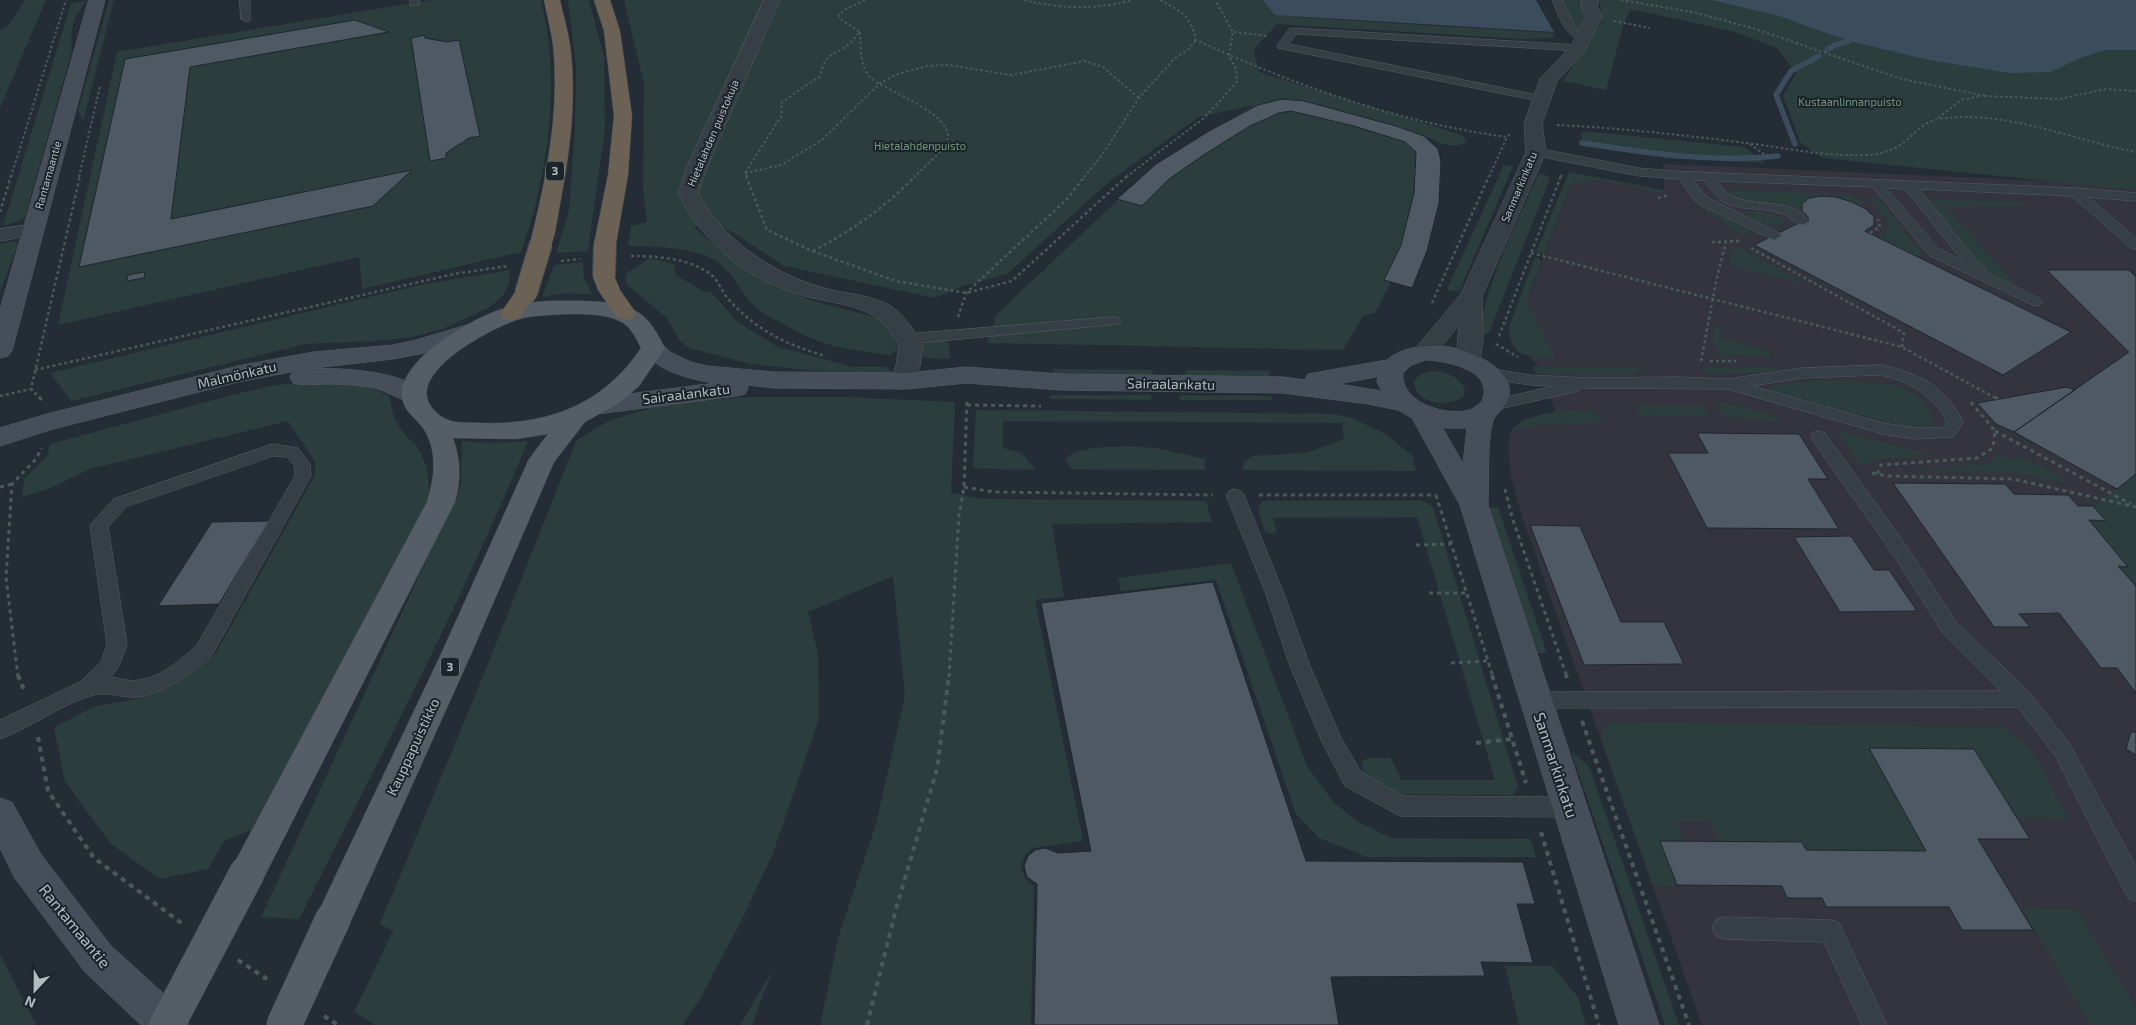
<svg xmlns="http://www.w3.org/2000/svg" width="2136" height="1025" font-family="'Exo 2',sans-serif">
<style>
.medical{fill:#33343e}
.green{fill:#2b3d3c}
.water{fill:#3b4c5d}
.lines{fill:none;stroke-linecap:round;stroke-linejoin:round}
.stream{stroke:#3b4c5d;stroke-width:5.5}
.building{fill:#4f5964;stroke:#1e262d}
.lane-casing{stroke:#555d64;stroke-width:1}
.street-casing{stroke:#555d64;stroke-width:1}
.secondary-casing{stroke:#555d64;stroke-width:1}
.primary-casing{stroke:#404850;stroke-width:1}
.highway-casing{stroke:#424a51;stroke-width:1}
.path-far3{stroke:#4a5a5b;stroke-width:2;stroke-dasharray:2.5 2.5;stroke-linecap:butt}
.path-far2{stroke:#4a5a5b;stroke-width:2.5;stroke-dasharray:3 3;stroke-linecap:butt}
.path-far1{stroke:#4a5a5b;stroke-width:3;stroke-dasharray:4 4;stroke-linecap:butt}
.path{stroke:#4a5a5b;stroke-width:4;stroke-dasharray:5 5;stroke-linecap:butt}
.lane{fill:#373f46;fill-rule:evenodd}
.street{fill:#373f46;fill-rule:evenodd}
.secondary{fill:#454e59;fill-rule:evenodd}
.primary{fill:#555e66;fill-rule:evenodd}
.highway{fill:#6b6155;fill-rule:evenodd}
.primary-bridge-casing{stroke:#404850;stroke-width:36;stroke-linecap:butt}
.highway-bridge-casing{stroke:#424a51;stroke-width:24;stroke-linecap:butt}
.primary-bridge{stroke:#555e66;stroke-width:35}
.highway-bridge{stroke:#6b6155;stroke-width:22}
.labels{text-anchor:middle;stroke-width:4;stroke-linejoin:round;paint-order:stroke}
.far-park-label{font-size:11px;fill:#739678;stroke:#1c242b}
.far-street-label{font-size:11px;fill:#b2bac3;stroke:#1c242b}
.shield{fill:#1c242b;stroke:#858d95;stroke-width:1}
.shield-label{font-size:12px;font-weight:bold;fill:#b2bac3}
.street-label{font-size:14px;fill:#b2bac3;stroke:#1c242b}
.near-street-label{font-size:16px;fill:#b2bac3;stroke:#1c242b}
</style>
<rect width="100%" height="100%" fill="#242d36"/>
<path class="medical" d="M1663,164L1983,178L2077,183L2136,190V1025H1702L1522,517L1511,477L1508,448L1511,430L1522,421L1555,411L1539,367L1513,340L1571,184L1598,180L1664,192Z"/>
<path class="green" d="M25,0H46L0,108V31L7,27Z
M87,0C73,19 70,27 72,50L25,217L18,221L3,226L71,4Z
M109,0H114L83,122L78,110Z
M431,0H541C544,15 547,30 549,45C556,113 544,188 521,252L362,289L359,257L58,325L117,52Z
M568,0H589L604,57L605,129L588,251L556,253L569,210L575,128L576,66Z
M624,0H1313L1337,19L1275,16L1554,33V36L1552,38L1523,39L1277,24L1254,49L1259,72L1462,135L1467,142C1451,150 1441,143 1426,137C1430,142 1436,146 1438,152C1451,184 1425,256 1412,288L1391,282L1375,313L1363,316L1343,350L987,343L997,314L1156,164L1209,131L1255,105L1199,117L1111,180L1007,274L963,286L935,298L784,266L724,227L693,226C726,257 763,282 805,298C830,307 858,311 883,320L892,329L898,348L891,355C847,350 818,346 780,322C772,318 763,314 757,308C739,293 733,269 711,258C684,246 656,247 628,246L631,226L647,222L643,191L644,84Z
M1561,0H1586L1589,17L1579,30L1574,29Z
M1600,0H1711L1779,15L1802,24L2136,29V190L1822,158L1800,142L1783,96L1796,73L1777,48L1735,32L1631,9L1624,23L1606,90L1563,81L1601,23Z
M1592,132L1743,147L1766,163L1666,158L1583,145L1581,133Z
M1504,165L1513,166L1459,292L1447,289Z
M1569,172L1664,190V193L1598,180L1571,184L1544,255L1536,252Z
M1539,173L1548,176L1550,179L1489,333L1479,335C1486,281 1517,223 1539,173Z
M1727,190L1848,195L1859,199L1866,209C1848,200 1820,190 1802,204V209C1777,201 1748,208 1727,190Z
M1870,199H1880L1914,245L1924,254L1918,257L1878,237L1889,229L1886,219Z
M1925,199L2022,202L2024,206H1944L2014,282L2005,283L1985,270Z
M1693,202L1699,204L1754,232L1746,235H1740Z
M1753,211C1765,212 1774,214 1784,220L1783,224L1766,225L1747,217Z
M12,241L18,244L0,292V244Z
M1731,249H1742L1796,279L1797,282L1729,266Z
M1535,257L1542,260L1527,301L1555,358C1530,358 1509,358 1509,327Z
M650,258L674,264L676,275L702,291L711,292L738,322L778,347L853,367H886L893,373H840L786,368L751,364L689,348L680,341L667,318L628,286L625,281L627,273Z
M583,262L584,278L593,295L568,293L542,297L554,265Z
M510,270L509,284L502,297L488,308L445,328L413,337L374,341L306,344L71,401L50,373L424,284Z
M1714,326L1720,328L1719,338L1769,351L1771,357L1724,355C1711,348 1713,339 1714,326Z
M948,338L950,359L927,358L923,356L922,346L929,341Z
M1533,367H1647L1630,375L1536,374Z
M1701,368H1777L1778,370L1747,373L1706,374Z
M1053,369L1151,370L1154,375L1054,374Z
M1187,370L1270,371L1269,376H1183Z
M1437,371C1450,374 1463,378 1465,392L1463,397C1447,408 1416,404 1414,382C1419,372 1427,372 1437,371Z
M1814,381C1851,382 1922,373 1934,421L1927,427H1906L1772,392L1768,389L1770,386Z
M300,383C331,383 362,380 389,396L395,420L404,434L417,446L426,465L431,503L256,828L224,841L208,869L160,879L111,844L65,782L54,728C66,721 79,714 92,708C107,702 121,703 137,699C168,692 193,674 216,653L315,475V461L288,421L90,469L48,489L22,497L24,479L48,455L50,444L236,394L276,385Z
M1052,395H1151V400L1049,399Z
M1179,395L1271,396L1272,400H1181Z
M748,397H845L955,402L951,493L984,499L1206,501L1212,522L1052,524L1064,597L1035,600L1083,841L1033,848L1025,855L1021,866L1025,879L1034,886L1031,1025H820L839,935L876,824L905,696L893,576L808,612L818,654L819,719L772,856L739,925L700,999L682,1025H375L354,1012L393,931L380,924L486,669L576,441L610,420L669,403Z
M1722,402L1777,417V422L1728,417L1721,414L1715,404Z
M1637,406H1704L1710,415L1639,416L1636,409Z
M976,410L1334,414L1352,418L1384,433L1412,455L1416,471L1243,470V463L1252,456L1306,453L1344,439L1342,423L1003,421V448L1021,453L1036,470L973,468Z
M1592,410L1603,422L1540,425L1511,430C1534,410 1562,411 1592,410Z
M1836,430L1932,455L1882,459L1861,465Z
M462,441L487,443L528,441C461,604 378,761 299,919L261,917L461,485Z
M1128,446L1156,448L1205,459V470L1072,469L1065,459C1078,446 1110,447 1128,446Z
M1997,454L2011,460L2019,457L2056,472L2066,483L2017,473L1907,470L1990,464Z
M2136,474V586L2118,566H2127L2089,520H2106L2093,506Z
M1422,500L1433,507L1518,787L1513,795L1399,794L1379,786L1363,773L1361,762L1368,758H1391L1401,780H1495L1417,517L1273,518L1277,531L1272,534L1265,532L1258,509L1262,501Z
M1498,507L1547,653H1536L1488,508Z
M1231,563L1307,766L1334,803L1360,823L1392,838L1531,839L1536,857H1367L1319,838L1296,814L1216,580L1121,591L1118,578Z
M1611,722L2004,727L2032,750L2068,819L2016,817L1974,749L1869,748L1926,851L1806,850L1802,842L1718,841L1710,821H1676L1684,841L1661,842L1677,885L1653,886L1601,739L1603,727Z
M1571,751L1589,766L1679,1025H1665Z
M2022,908L2076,909L2136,1008V1025H2090Z
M0,954L36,1025H0Z
M1505,966H1552L1578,997L1586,1025H1519Z
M773,969L752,1025H740L743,1020Z"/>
<path class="water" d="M1263,0H1536L1554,32L1275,15Z
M1711,0H2136V50H2105L2080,58L2051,72L2009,73L1929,60L1849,41L1779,16Z"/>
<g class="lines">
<path class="stream" d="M1827,50L1835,45L1849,41
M1582,143C1647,153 1712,163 1778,156
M1795,144L1776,95L1791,71L1819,56"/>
</g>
<path class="building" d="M355,20L389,32L190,67L171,219L412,170L373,206L79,267L125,59Z
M425,35V38L447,42L459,40L480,136L469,138L446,153V158L430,161L411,38Z
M1282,99L1304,101L1396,126L1424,136L1438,149L1441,161L1439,203L1427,251L1412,288L1384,280L1401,245L1414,193L1416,152L1405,142L1354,126L1291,111L1279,113L1250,126L1205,154L1169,179L1142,206L1117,199L1156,164L1209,131L1258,105Z
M1821,196L1836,197L1852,202L1866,209L1874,217V225L1865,231L2071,332L2003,375L1754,245L1809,218L1802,211V204L1809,198Z
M2047,270H2129L2136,277V474L2117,489L2014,432L2129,352Z
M145,272L144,278L127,281L128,275Z
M2067,387L2075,390L2014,432L1996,424L1977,403Z
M1697,433L1799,434L1828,479H1808L1839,529L1707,528L1668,453H1708Z
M1893,483L2005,484L2014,494L2068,495L2078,506H2093L2106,521L2089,520L2128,567L2118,566L2136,586V693L2117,668H2101L2059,613L2019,614L2030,627H1994Z
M269,521L219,604L158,606L212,522Z
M1530,525L1580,526L1621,622H1664L1684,664L1584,665Z
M1851,536L1874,570H1889L1917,611L1840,612L1794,537Z
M1213,582L1306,861L1523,862L1535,904H1517L1533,963L1481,962L1485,976L1331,977L1339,1025H1034L1037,884L1027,877L1024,866L1028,856L1035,850L1045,848L1058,853L1091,851L1041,603Z
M2131,732H2136V755L2126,749Z
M1869,748L1974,749L2030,839H1978L2033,930H1962L1949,907H1826L1822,898H1787L1782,886L1677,885L1660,841L1802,842L1806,850L1926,851Z"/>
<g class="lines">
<g class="lane-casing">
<path id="lane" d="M240,0H250V21L246,22L241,19Z
M410,0H420L419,5H411Z
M1552,0H1562L1575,27L1588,37L1587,39C1567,44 1558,13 1552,0Z
M1293,28L1578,45L1583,48L1578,51L1296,34L1289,44L1547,97L1549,99L1543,102L1278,48L1277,46L1278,44L1289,29Z
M1536,148L1639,168L1671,171L2075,188L2136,193V201L2088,197L2136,238V249L2131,248L2072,196L1919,189L1976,260L1985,268L1986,272L2040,299L2042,302L2040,305L2035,306L1929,255L1873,187L1717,181C1739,217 1786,190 1810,221L1803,225C1794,223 1788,215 1779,213C1745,203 1726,218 1705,180H1693L1704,194L1712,200L1779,233L1781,236L1774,240L1702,206L1694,200L1680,179L1639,176L1532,155L1530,152ZM1887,188L1905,189L1962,260L1939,249Z
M1114,317L1119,318L1121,321L1119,324L908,344L903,342L901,339L903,336L908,334Z
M1881,365C1920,374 1944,385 1963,422L1953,437L1915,439L1883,434L1728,389L1579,388L1578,391L1495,410L1489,409L1487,405L1489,401L1554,386L1530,385L1487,378L1482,376L1479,373L1482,370L1487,368L1530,375L1588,378L1676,377L1729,379L1802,368ZM1881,375C1909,381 1933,395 1947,422L1942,428H1915L1883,423L1752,386L1802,378Z
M1819,431L1825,433L1907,547L1957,623L2030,693L2070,745L2136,867V901L2128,898L2056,757L2018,707L1535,708L1528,706L1525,700L1528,694L1535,692L2001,691L1943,633L1895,557L1813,441L1811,437L1813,433Z
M273,444L298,448L310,464L311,476L211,657C192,673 165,693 139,697C122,699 107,690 90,696C58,706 31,728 0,739V720L80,682L101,662L107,644L90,525L114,499ZM274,456L287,457L294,465L295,476L197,645C181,660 161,677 139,680C130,682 119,678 111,677L119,666L127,644L108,527L126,507Z
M1235,489L1241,491L1244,495L1284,594L1310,666L1341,738L1361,772L1403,796L1569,797L1577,800L1580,807L1577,814L1569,817L1400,816L1345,786L1322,742L1290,666L1266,594L1226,495L1229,491Z
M1724,917L1831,920L1839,923L1887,1025H1862L1824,942L1724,939L1716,936L1712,928L1716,920Z"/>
</g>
<g class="street-casing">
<path id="street" d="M764,0H780L707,167L698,194C727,244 776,276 831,290C850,294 874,296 891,306C904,315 914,331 923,344L920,366L911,387L902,389L893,387L890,381L896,366L899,344C893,335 886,325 877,318C859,304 820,301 797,294C743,276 705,244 678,194L687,167Z
M1583,0H1599L1597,6L1602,17L1584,52L1557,81L1542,124L1546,152L1482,296L1483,339L1480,361L1476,366L1468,369L1460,366L1456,361L1459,325L1432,358L1424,360L1416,358L1412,353L1416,348L1461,294L1526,152L1524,124L1540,79L1571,46L1586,17L1581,6Z
M33,224L40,226L44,230L40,234L0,241V229Z"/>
</g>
<g class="secondary-casing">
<path id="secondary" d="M89,0H105L12,351L8,356L0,358V310Z
M477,322L485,324L489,329L485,334L420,354L393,359L305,369C333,367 409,370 425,395L422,401C404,405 391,392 374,388C359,385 343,384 328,384C316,384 305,386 293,383L290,377L293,371H296L238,382L53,429L0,446V428L47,414L238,366L313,352L393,345L416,340Z
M653,341L661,343L670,352L691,362L707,366L774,372L907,373L966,367L1060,374L1283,377L1305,380L1308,374L1387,360C1403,346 1429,344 1449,347C1470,351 1518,369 1508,399C1505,408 1495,414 1493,421C1487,441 1489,483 1488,505L1659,1025H1619L1460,505L1412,418L1398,410L1368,404L1283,393L1060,390L966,383L907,389L774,388L747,385L748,388L745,394L736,396L597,414L588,412L584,406L588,400L597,398L716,383C690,380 656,371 641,348L645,343ZM1426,360C1447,361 1495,370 1482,401C1477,406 1472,410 1465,411C1441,415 1400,401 1403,373L1410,366ZM1378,377L1377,382L1382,391L1338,384ZM1443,428H1467L1463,463Z
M0,798L12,802L40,853L111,946L183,1011L189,1025H141L85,972L14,877L0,848Z"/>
</g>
<g class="primary-casing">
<path id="primary" d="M548,301C574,301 623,298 643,316C653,324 659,337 665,348L639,386L619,403L585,422L554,462L472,652L346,932L333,937L320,932L315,919L442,652L529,459L548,434L516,439L453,438C461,461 461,479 455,502L260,885L247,890L234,885L229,873L427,502C434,479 438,454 425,431C418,419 404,413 402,397C398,361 467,322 496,311C513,305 530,302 548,301ZM548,315C569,314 609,311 626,325C633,331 637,340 641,348C603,405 548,425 481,423C461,422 447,425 433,409C403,375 487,331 511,322C523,317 535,316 548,315Z"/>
</g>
<g class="highway-casing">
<path id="highway" d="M544,0H560C563,15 568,30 570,45C577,97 570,153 560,204C557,218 556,237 549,249L541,250L533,249L530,244C546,180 560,112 553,45C551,30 547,15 544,0Z
M594,0H610L620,31L632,116L628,175L616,244L613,249L605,250L597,249L594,244L608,175L614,116L604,31Z
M604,269L612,271L620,290L636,313L633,318L625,320L617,318L598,290L593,276L596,271Z
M526,286L534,288L537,293L519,319L511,321L503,319L500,314L518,288Z"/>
</g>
<path class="path-far3" d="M1024,0C1062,9 1095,10 1132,0
M1160,0C1182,12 1190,15 1196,40C1294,85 1400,123 1507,137L1511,133
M1621,0L1692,12L1749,27L1902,79L1986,96
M1614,21L1650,28
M860,32C861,48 859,67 872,79C888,92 960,116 946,143C942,152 922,169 914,177
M1234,32L1267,36
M1985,96L2059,99L2106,89L2136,91
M1938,118L1961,100L1979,96
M1557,125C1620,128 1683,135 1746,143C1781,147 1815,155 1851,155C1865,156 1882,155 1895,148C1911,140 1920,122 1939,119C2005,109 2072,140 2136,152
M1750,144L1771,159
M745,173L781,165L822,140L880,83L895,75L927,66L948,65L1011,75L1085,61L1103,67L1139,98
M11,177L66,0
M79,177L100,86
M747,177L745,173L782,115L781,103L820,76C826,51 833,57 849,44C853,41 856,36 860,32L840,19L839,15L846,9L865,0
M1084,177L1102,155L1139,98L1174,59L1188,50L1196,40
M1126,177L1204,118L1237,82L1236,69L1229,56L1233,32L1215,0
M1489,177L1507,137
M1561,177L1562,174"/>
<path class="path-far2" d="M746,176L767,230L812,251L896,281L966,293L1012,281L1127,176
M1658,198L1670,195
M0,212L11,176
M1870,233L1880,227L1878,219
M1712,242L1739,241
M1751,248L1904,333L1902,347
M813,251C851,231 886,207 915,176
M1531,253L1902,347L1997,399
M631,256C657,256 687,258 709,273C719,280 722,293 730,301C756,330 789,346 826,356
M561,261L580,259
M1432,303L1489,176
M958,317L966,293L1067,199L1085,176
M1499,336L1561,176
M1496,344L1518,357
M1701,361L1717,277L1726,242
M1710,361H1736
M35,370L454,274L508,266
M0,396L31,389
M41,399L31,389L80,176"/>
<path class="path-far1" d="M39,397L42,400
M1995,397L1998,399
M967,405L1041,406
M1995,431L2131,504
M1872,473L1888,476L2013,479L2136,507
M1878,474V469L1881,465L1977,458L1993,448L1995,431L1969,400
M0,487L12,484
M964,487L994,492L1213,495
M1505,489L1512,517L1567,677
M1259,495H1436
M1436,495L1493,677
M1416,545L1451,544
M1429,593H1466
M1451,663L1488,661
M18,677L6,577L12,484L37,458L41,448
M949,677L959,515L964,487L967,398"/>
<path class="path" d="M18,675L25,693
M1492,675L1526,783
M1566,675L1567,678
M1582,721L1689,1025
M38,737L48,791L94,858L184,925
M1476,743L1512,739
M1541,832L1599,1025
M238,960L270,981
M324,1016L338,1025
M867,1025L896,909L937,769L949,675"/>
<use href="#lane" class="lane"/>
<use href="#street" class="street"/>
<use href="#secondary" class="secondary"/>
<use href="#primary" class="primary"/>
<use href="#highway" class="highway"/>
<g class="primary-bridge-casing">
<path id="primary-bridge" d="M167,1025L247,873
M284,1025L333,919"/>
</g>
<g class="highway-bridge-casing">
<path id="highway-bridge" d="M604,276L605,244
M526,293L541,244"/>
</g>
<use href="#primary-bridge" class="primary-bridge"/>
<use href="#highway-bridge" class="highway-bridge"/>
</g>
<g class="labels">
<g class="far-park-label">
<text x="1850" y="106">Kustaanlinnanpuisto</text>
<text x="920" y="150">Hietalahdenpuisto</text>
</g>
<g class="far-street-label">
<text transform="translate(713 133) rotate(-67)" y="4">Hietalahden puistokuja</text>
<text transform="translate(48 175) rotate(-74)" y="4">Rantamaantie</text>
<text transform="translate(1519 187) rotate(-67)" y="4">Sanmarkinkatu</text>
</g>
<g class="shield">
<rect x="546" y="161.5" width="18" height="19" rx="4"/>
<rect x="441" y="657.5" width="18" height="19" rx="4"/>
</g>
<g class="shield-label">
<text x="555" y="175">3</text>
<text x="450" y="671">3</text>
</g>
<g class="street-label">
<text transform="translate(237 375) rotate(-13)" y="5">Malmönkatu</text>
<text transform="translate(1171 384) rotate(1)" y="5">Sairaalankatu</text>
<text transform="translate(686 394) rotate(-7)" y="5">Sairaalankatu</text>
<text transform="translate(413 747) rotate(-65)" y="5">Kauppapuistikko</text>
</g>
<g class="near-street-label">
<text transform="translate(1556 765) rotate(72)" y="6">Sanmarkinkatu</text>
<text transform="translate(75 926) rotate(51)" y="6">Rantamaantie</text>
</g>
</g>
<g transform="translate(35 990) rotate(202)" stroke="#1c242b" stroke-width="4" paint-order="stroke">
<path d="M0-4L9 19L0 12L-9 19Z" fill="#b2bac3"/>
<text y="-8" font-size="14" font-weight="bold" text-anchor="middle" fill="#b2bac3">N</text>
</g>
</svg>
